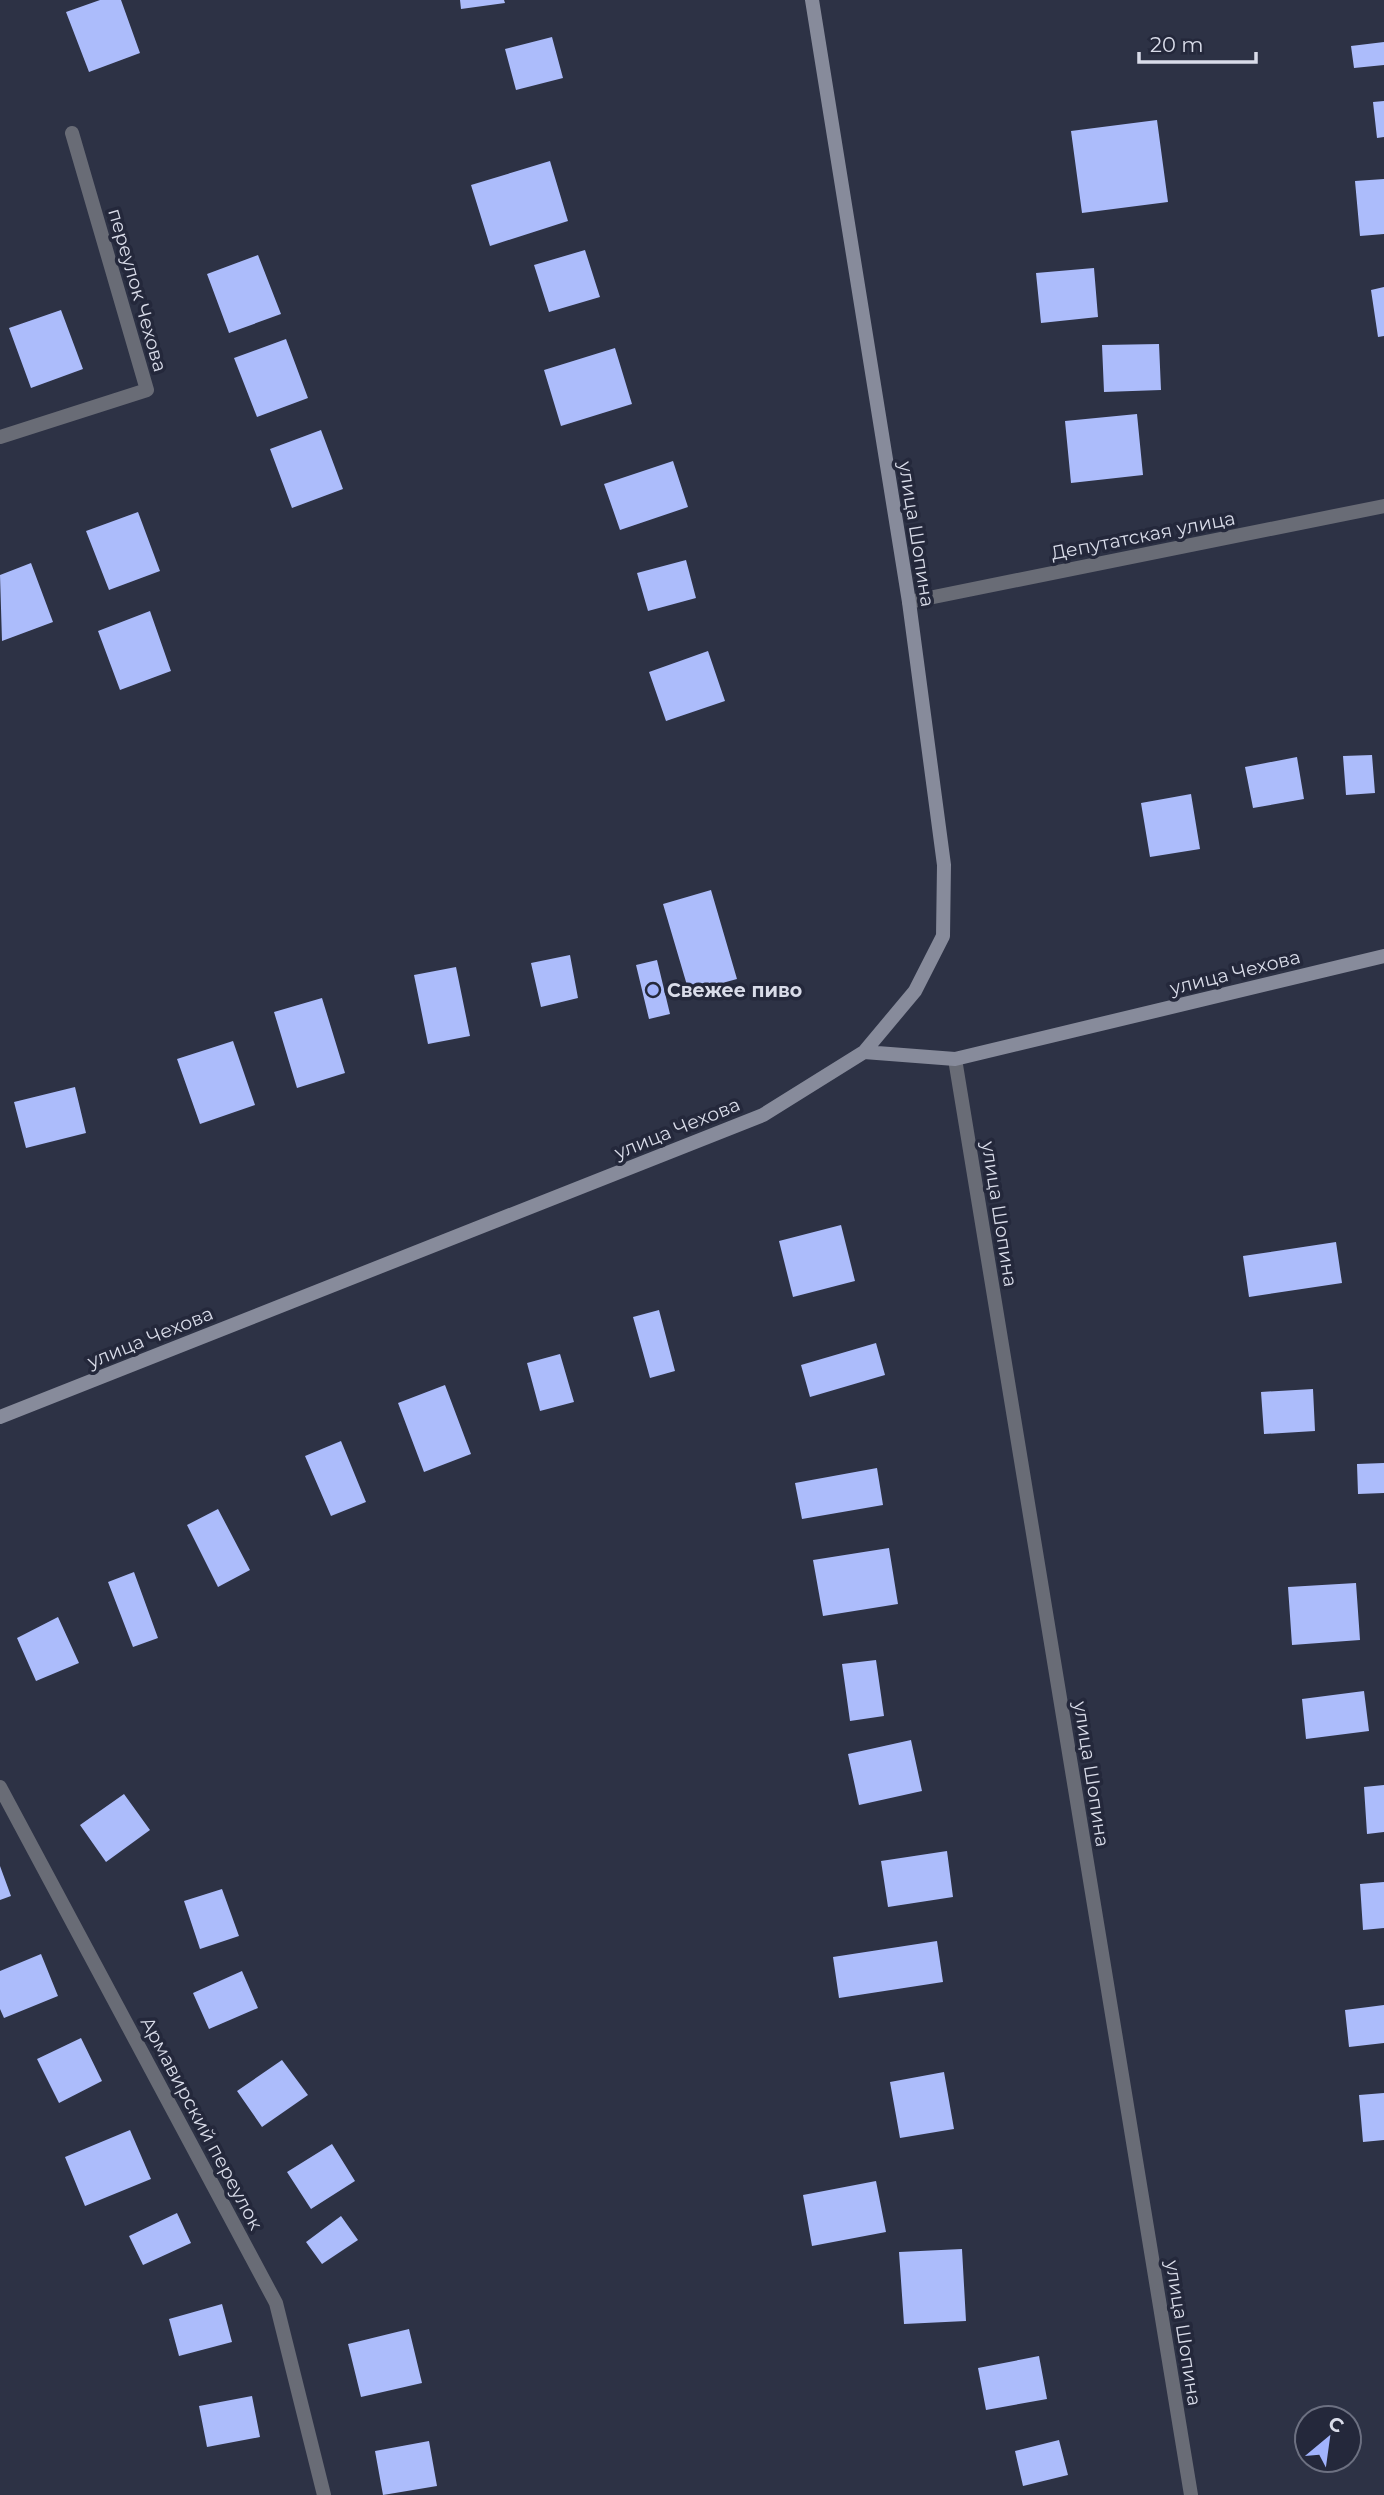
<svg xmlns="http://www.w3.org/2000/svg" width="1384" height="2495" font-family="Montserrat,sans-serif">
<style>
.building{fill:#acbcfb}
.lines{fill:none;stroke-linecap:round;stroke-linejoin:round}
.street{stroke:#696c76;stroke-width:14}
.secondary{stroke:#878b9b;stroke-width:14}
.poi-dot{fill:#a1b3fd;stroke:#24283b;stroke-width:2.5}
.labels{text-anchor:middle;stroke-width:7;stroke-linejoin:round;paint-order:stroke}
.street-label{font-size:19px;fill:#d9dce9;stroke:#24283b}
.poi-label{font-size:19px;font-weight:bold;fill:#d9dce9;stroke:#24283b;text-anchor:start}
</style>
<rect width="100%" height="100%" fill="#2d3245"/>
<path class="building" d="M100,0H121L140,53L89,72L66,12Z
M460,0H504L505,3L461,9Z
M552,37L563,78L516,90L505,49Z
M1384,42V65L1354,68L1351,46Z
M1384,101V137L1377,138L1373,102Z
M1157,120L1168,202L1082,213L1071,131Z
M550,161L568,221L490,246L471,185Z
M1384,179V234L1360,236L1355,181Z
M585,250L600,297L549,312L534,265Z
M258,255L281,314L229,333L207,274Z
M1094,268L1098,317L1041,323L1036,273Z
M1384,287V336L1378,337L1371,290Z
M61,310L83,369L31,388L9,328Z
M286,339L308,398L257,417L234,358Z
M1159,344L1161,390L1104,392L1102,345Z
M615,348L632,404L561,426L544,370Z
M1137,414L1143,475L1071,483L1065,421Z
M321,430L343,489L292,508L270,449Z
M673,461L688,507L620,530L604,484Z
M138,512L160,571L109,590L86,531Z
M686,560L696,598L648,611L637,573Z
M31,563L53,622L2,641L0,575Z
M150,611L171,671L120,690L98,631Z
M708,651L725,701L666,721L649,672Z
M1372,755L1375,793L1346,795L1343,756Z
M1297,757L1304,799L1253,808L1245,767Z
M1191,794L1200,849L1150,857L1141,803Z
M711,890L737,979L689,992L663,904Z
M570,955L578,998L541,1007L531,963Z
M657,960L670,1014L649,1019L636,965Z
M456,967L470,1036L428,1044L414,975Z
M322,998L345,1073L297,1088L274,1012Z
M233,1041L255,1105L200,1124L177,1059Z
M75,1087L86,1133L26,1148L14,1102Z
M841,1225L855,1281L793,1297L779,1241Z
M1336,1242L1342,1283L1249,1297L1243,1256Z
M659,1310L675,1371L650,1378L633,1317Z
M876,1343L885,1375L810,1397L801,1365Z
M560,1354L574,1402L540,1411L527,1363Z
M445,1385L471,1454L424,1472L398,1403Z
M1313,1389L1315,1431L1264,1434L1261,1392Z
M341,1441L366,1502L331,1516L305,1456Z
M1384,1463V1493L1358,1494L1357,1464Z
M877,1468L883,1505L802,1519L795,1483Z
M218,1509L250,1570L218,1587L187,1525Z
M889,1548L898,1604L823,1616L813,1560Z
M134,1572L158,1638L133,1647L108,1582Z
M1356,1583L1360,1640L1292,1645L1288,1587Z
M58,1617L79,1663L36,1681L17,1638Z
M876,1660L884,1716L850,1721L842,1664Z
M1364,1691L1369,1731L1306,1739L1302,1699Z
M911,1740L922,1791L859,1805L848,1754Z
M1384,1785V1832L1367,1834L1364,1787Z
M124,1794L150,1830L106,1862L80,1825Z
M947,1851L953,1897L888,1907L881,1861Z
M0,1866L11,1896L0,1900Z
M1384,1882V1928L1363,1930L1360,1884Z
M222,1889L239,1936L200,1949L184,1901Z
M937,1941L943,1982L839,1998L833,1957Z
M41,1954L58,1996L4,2018L0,2009V1971Z
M242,1971L258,2008L209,2029L193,1993Z
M1384,2005V2043L1349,2047L1345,2010Z
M81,2038L102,2081L59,2103L37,2059Z
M282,2060L308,2095L262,2127L237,2091Z
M944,2072L954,2129L900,2138L890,2082Z
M1384,2093V2140L1363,2142L1359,2095Z
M130,2130L151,2179L85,2206L65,2157Z
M332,2144L355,2181L311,2209L287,2172Z
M876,2181L886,2232L812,2246L803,2195Z
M177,2213L191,2243L143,2265L129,2236Z
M341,2216L358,2240L322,2264L306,2242Z
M962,2249L966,2321L904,2324L899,2252Z
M222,2304L232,2342L179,2356L169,2319Z
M409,2329L422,2383L361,2397L348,2344Z
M1039,2356L1047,2399L986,2410L978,2368Z
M252,2396L260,2437L207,2447L199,2406Z
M1059,2440L1068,2475L1023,2486L1015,2451Z
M429,2441L437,2486L383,2495L375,2451Z"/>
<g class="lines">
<path class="street" d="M0,437L147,390L72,133
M909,602L1384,506
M955,1059L1191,2495
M0,1787L276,2303L324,2495"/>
<path class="secondary" d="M812,0L909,602L944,865L943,936L915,991L864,1052
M0,1417L763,1115L864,1052L955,1059L1384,956"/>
</g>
<circle class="poi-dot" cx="653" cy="990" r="7"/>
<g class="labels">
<g class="street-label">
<text transform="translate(138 290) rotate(74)" y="7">переулок Чехова</text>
<text transform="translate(917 534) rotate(81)" y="7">улица Шопина</text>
<text transform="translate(1143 535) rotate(-11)" y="7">Депутатская улица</text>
<text transform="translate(1235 972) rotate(-14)" y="7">улица Чехова</text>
<text transform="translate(677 1128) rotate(-22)" y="7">улица Чехова</text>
<text transform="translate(1000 1214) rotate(81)" y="7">улица Шопина</text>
<text transform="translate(150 1337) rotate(-22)" y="7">улица Чехова</text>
<text transform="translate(1092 1774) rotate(81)" y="7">улица Шопина</text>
<text transform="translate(202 2123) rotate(62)" y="7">Армавирский переулок</text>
<text transform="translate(1184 2333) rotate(81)" y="7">улица Шопина</text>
</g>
<g class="poi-label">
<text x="667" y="997">Свежее пиво</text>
</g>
</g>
<g transform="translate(1328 2439) rotate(29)"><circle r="33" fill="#24283b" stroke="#6c7081" stroke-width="2"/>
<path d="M0-5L12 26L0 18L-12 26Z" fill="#a1b3fd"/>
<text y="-10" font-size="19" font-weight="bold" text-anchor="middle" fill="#d9dce9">С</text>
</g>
<path d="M1139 52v10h117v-10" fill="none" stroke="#d9dce9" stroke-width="3.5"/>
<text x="1150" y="52" font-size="21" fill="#d9dce9" stroke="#24283b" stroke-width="5" paint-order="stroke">20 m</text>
</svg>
